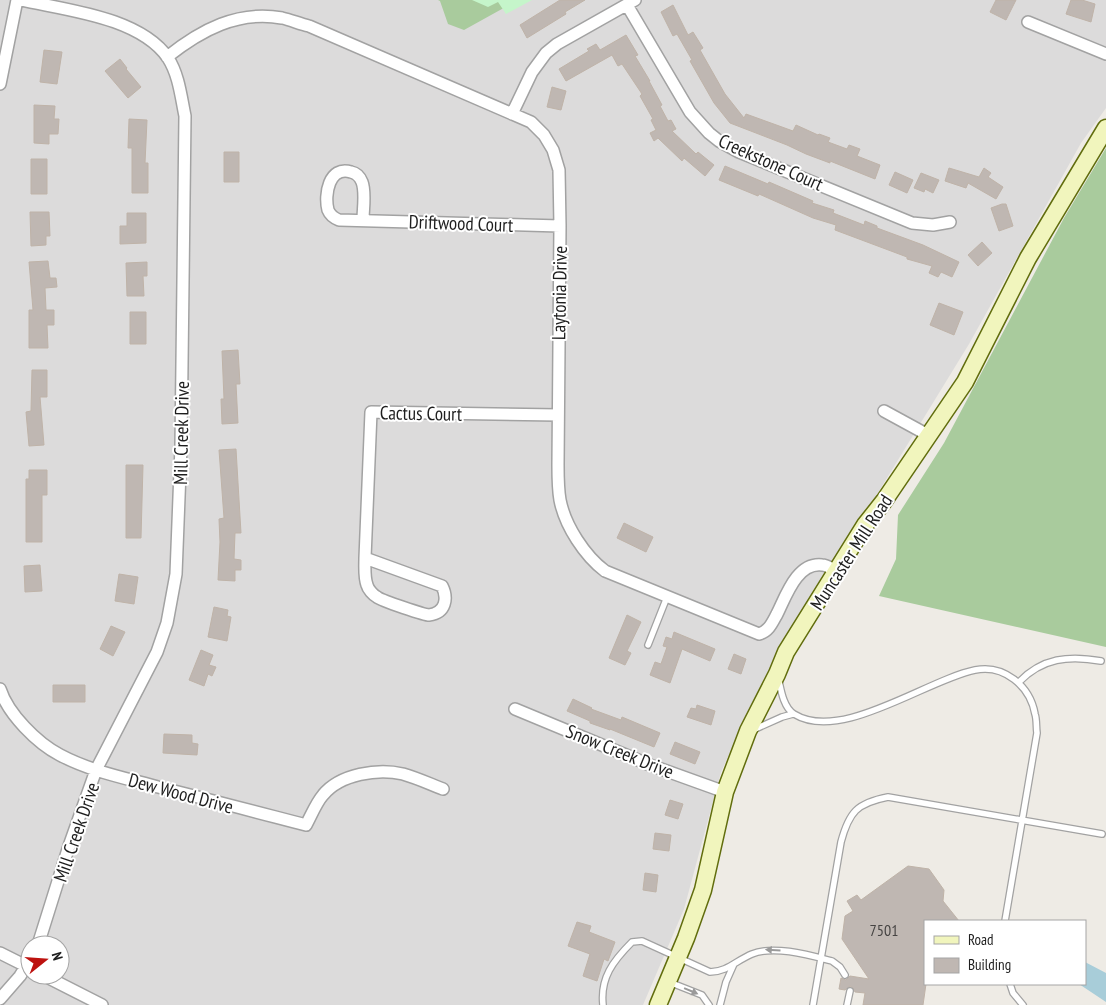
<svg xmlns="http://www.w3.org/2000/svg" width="1106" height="1005" font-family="'PT Sans Narrow',sans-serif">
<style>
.residential{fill:#dcdbdb;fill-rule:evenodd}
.forest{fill:#a9cb9d}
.park{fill:#c5f5ca}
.water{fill:#a8cdd9}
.building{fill:#bfb7b2;stroke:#bfb3a8}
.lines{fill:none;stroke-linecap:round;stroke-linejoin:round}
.service-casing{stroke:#a2a2a2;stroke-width:8}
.minor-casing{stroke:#a2a2a2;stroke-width:14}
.secondary-casing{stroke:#616d0d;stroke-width:19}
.service{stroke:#fff;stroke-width:5.5}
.minor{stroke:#fff;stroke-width:11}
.secondary{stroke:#f1f5bd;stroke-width:16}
.oneway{fill:#9a9a9a}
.labels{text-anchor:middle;stroke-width:4;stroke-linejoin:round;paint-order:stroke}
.number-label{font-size:16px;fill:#464443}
.street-label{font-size:19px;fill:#1e1e1e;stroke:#fff}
</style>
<rect width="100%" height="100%" fill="#eeebe5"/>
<path class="residential" d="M0,0H1106V108L1081,143L969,344L762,682L721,772L684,909L643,1005H0ZM30,945H60V975H30Z"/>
<path class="forest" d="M438,0H518L464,30L448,24L440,1Z
M1106,148V647L879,596L896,559L898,515L944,443L1064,218Z"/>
<path class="park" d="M472,0H532L506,14L498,2L488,7Z"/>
<path class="water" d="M1085,962L1106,973V1002L1079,984H1085Z"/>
<path class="building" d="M560,0H585L565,12L566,14L527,38L520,25Z
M996,0H1016L1006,20L990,12Z
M1071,0H1082L1095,4L1091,22L1066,14Z
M673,5L688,35L693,32L703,48L700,50L725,94L744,118L746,114L793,131L796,125L818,135L819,134L830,138L828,142L847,149L849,145L860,149L857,156L880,165L875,179L830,161V163L806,154L787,145L730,123L714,103L690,61L692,60L677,34L673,36L661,12Z
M626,35L638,55L635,56L650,81H649L662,105L660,106L668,121L671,120L676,129L672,131L696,154L698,152L714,165L705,176L684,158L682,161L658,138L654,141L650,133L656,130L651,120L653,119L640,96L642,94L622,64L618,66L612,55L566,81L559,69L589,51L587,49L596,44L600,50Z
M44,50L62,52L57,84L40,82Z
M120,59L127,68L126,69L141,87L128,98L105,71Z
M552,87L566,91L561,110L547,107Z
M34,105L55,106L54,119H59L58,134H49V144L34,143Z
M129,119L147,120L145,163H148V193H132V148H128Z
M224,152H239V182H224Z
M31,159H47V194H31Z
M725,166L768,184L769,182L813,201L812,203L834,210L833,213L864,225L865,221L877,226V228L923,245L959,262L952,277L941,272L938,277L929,273L932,266L907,259V257L835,230L836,225L813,218L759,194L758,196L719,180Z
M949,168L979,177L984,168L991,173L988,177L1003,187L996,199L968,183L966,188L945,181Z
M895,172L913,180L907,193L889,185Z
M921,173L939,180L933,193L925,189L924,192L914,188Z
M1002,204H1006L1013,226L999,231L991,208Z
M30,212H49L50,236H46V245L31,246Z
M127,213H146V243L120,244V226H127Z
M982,242L992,253L978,266L968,255Z
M48,261L50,278H56L57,287L45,288L46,310H54V325H47L48,348H29V310H33L29,262Z
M147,262V276H143L144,296H127L126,263Z
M939,303L963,312L954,335L930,325Z
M130,312H146V344H130Z
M238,350L240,384H236L238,423L222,424L221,399H224L222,351Z
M32,370H47V397H40L44,445L29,446L26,412L31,411Z
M236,449L241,533H235L234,559L241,560V570H235V581L218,580L220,542L219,519L224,518L219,450Z
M126,465H143L141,538H126Z
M29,470H47V495H42V542H26V479H29Z
M624,523L653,537L646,552L617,538Z
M40,565L42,591L25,592L24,566Z
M119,574L138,577L134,604L115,601Z
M214,607L228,610L227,616L231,617L227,641L208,637Z
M627,615L641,622L627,651L631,653L625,665L609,658Z
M111,626L125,632L113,656L100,649Z
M674,632L715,649L710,661L682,649L670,683L650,675L655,662L661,664L667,647L663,646L666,637L672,639Z
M201,650L213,655L209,665L216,667L212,676L208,674L204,686L189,680Z
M734,654L746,659L741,674L728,669Z
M53,685H85V702H53Z
M573,699L592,708L591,709L621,720L622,717L660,733L654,747L610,729V730L590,723V721L567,711Z
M697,705L715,711L711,725L687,717L691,708L696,709Z
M164,734L192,735V743L198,744L197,755L163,753Z
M675,742L700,752L695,764L670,754Z
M670,800L683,804L678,819L665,815Z
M655,833L671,835L669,851L653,849Z
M908,866L929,869L944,890L943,901L959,921H925V984H926L923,1005H863L865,993L855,992L853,988L850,986L845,990L839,989L841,978L846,980L850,976L869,979L842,939L845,916L853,911L847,901L857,895L861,900Z
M645,873L658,875L656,892L643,890Z
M577,922L591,926L589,932L615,942L608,961L604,959L597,981L583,976L590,954L568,946Z"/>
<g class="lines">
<g class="service-casing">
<path id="service" d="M648,645L667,597
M779,681C781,691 784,708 794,714C841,743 926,680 975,670C1004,664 1030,686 1035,714C1037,720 1036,727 1037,733L1005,921
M1019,682C1042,658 1069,655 1101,661
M753,730L782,717L793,714
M669,982L702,995L709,1005
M1010,984L1013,993L1023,1005
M603,1005C600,978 613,961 632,942L642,941L710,972C727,972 737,960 752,954C774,945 809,955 832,961L840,967L845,975
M720,1005L726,982L734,964
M813,1005L841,842C849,812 857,803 888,797L1102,834
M847,1005L850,991"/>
</g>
<g class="minor-casing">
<path id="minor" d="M21,0C65,10 140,17 168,58C179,75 181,97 185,116L181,446L176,574L167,623L157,652L96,770L69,846L38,945
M627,5L690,112L709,133L719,141L739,152L912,223L933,225L950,222
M1028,22L1106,54
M167,57C201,30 238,10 282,18C291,20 300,24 309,26L531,122L544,135L553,150L559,170L560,226L558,465C558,477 558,489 560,500C565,526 585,556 605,571L759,634C769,631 772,623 777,614C786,596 797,562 822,565C827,565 832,569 836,571
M0,84L17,0
M512,114L532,72L546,53L557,44L635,0
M363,220C363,209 366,192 362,182C360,177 356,173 351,172C329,165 324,195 328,210C330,215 334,218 339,220L560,226
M884,411L928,435
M365,558L442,586C448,598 446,613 429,615C425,615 382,601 377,597C373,595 368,589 367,585C364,577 365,567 365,558L371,412L558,415
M0,689C8,714 37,743 60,755C90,771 125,778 158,787C207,799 256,812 306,825C311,816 316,803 323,795C340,774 378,768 403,774C417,778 430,784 443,789
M515,709L650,765L725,792
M0,953L30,968
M43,975L102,1005
M0,999L20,976L30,960"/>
</g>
<g class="secondary-casing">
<path id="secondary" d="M658,1005L686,938L703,890L725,792L748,731L777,674L786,652L865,525L884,501L965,382L1028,258L1106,128"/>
</g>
<use href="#service" class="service"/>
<use href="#minor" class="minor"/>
<use href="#secondary" class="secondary"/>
</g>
<defs><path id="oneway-solid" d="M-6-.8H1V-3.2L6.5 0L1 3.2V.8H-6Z" transform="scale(1.25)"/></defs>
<g class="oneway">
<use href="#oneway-solid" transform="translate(773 950) rotate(-177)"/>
<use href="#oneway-solid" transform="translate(691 991) rotate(23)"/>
</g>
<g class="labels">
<g class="number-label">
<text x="884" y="936">7501</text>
</g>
<g class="street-label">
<text transform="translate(771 162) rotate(24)" y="7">Creekstone Court</text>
<text transform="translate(461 223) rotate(2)" y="7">Driftwood Court</text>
<text transform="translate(559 293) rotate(-89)" y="7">Laytonia Drive</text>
<text transform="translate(421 413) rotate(1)" y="7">Cactus Court</text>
<text transform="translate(181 433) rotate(-89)" y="7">Mill Creek Drive</text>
<text transform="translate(851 552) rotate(-57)" y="7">Muncaster Mill Road</text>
<text transform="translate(620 751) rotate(22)" y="7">Snow Creek Drive</text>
<text transform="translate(181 793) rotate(15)" y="7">Dew Wood Drive</text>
<text transform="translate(76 832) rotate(-71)" y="7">Mill Creek Drive</text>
</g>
</g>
<rect x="924" y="920" width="162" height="65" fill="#ffffff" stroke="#a5a5a5"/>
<rect x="934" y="936" width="25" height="8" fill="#f1f5bd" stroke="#a5a5a5"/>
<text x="968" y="945" font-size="15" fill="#1e1e1e">Road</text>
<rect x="934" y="958" width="25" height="15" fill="#bfb7b2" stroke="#a5a5a5"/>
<text x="968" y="970" font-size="15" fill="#1e1e1e">Building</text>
<g transform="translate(45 960) rotate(73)"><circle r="24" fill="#ffffff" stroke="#a5a5a5"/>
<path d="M0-4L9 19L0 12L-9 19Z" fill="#bd120f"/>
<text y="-8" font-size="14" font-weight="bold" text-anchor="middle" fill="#1e1e1e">N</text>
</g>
</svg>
